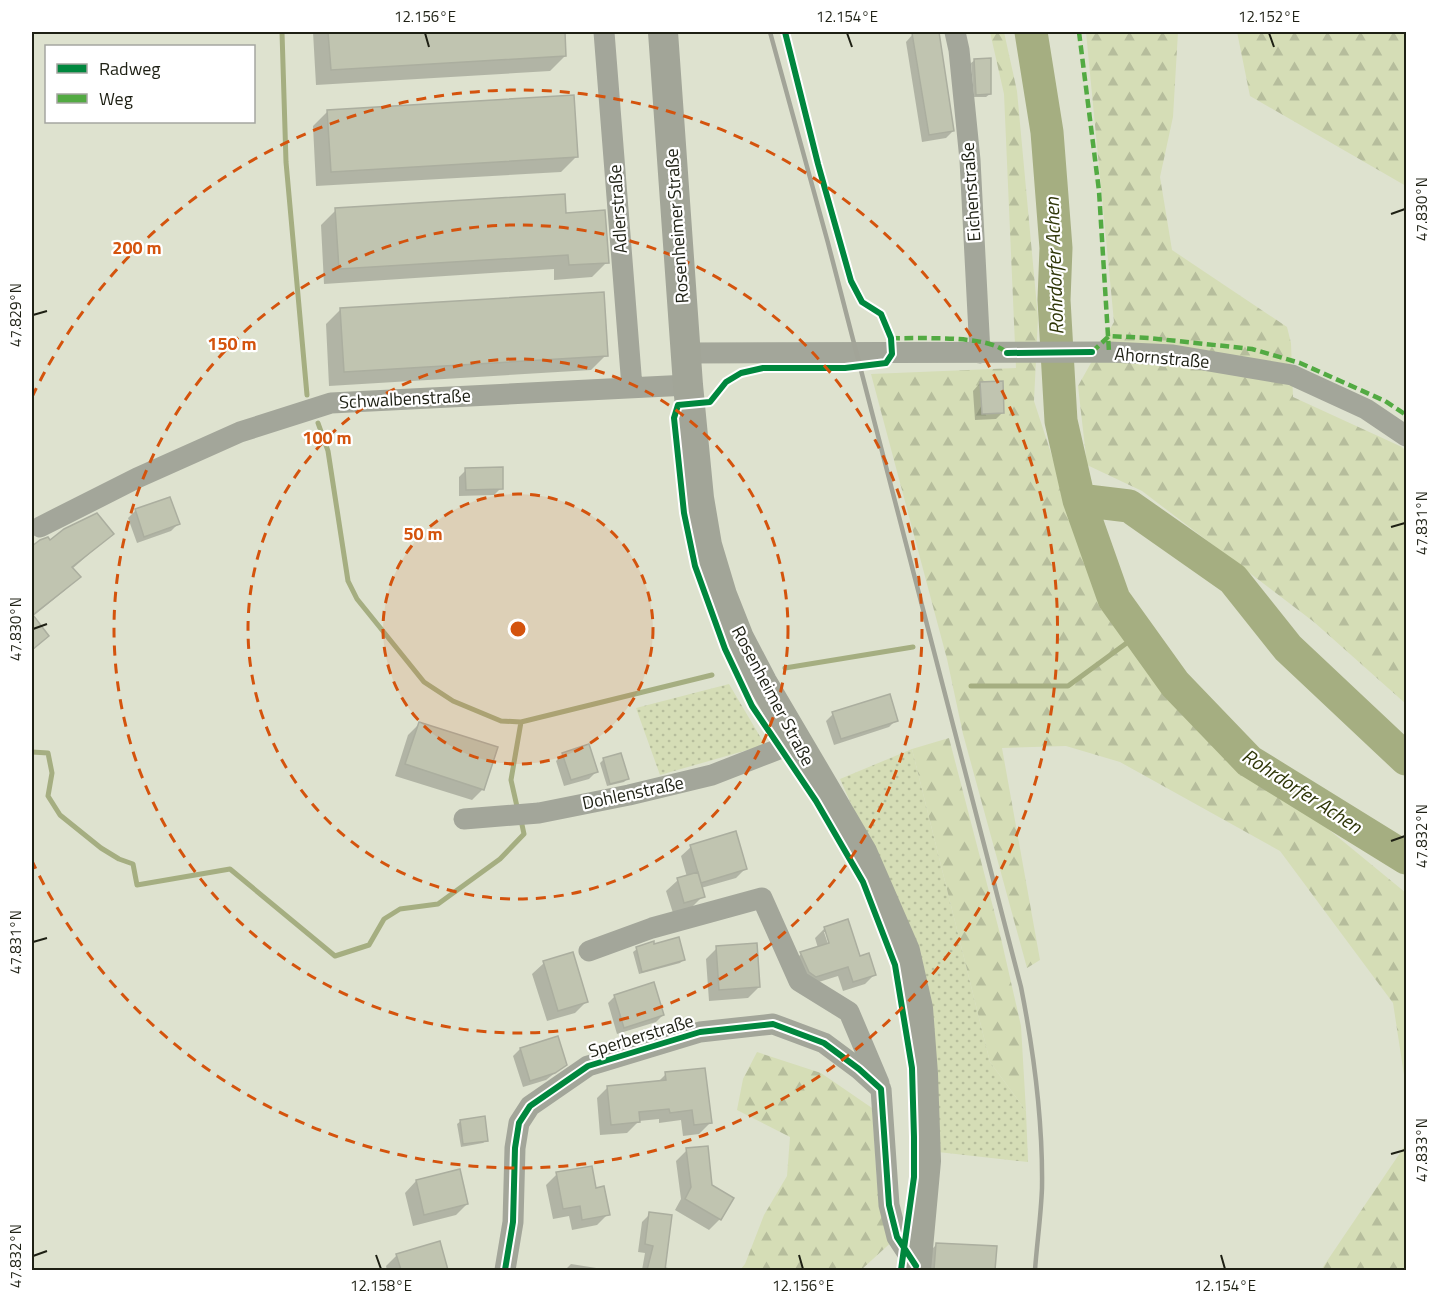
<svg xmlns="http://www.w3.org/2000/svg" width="1438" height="1302" font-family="'Titillium Web',sans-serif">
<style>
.green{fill:url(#green-dots)}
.forest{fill:url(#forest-firs)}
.shadow{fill:#0003;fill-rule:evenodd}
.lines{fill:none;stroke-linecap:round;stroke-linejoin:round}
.stream{stroke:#a5ae81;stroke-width:5}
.river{stroke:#a5ae81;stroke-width:33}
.building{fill:#c0c4b0;stroke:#abae9f;stroke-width:1.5}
.street{stroke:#a3a69a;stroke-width:21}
.secondary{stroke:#a2a598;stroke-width:30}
.rail{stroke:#a2a498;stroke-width:4.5}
.quiet{stroke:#52aa42;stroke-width:4.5;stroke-dasharray:9 4.5;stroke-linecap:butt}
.cycleway-casing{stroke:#fff;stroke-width:10}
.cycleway{stroke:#00873e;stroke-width:6}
.ticks{fill:none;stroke:#1e2014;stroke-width:2}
.ring{fill:none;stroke:#d4530d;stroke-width:3;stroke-dasharray:10 8}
.labels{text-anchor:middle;stroke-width:4.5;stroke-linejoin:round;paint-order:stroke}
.street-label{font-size:18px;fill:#1e2014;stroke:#fff}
.water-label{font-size:20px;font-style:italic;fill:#2f3608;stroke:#fff}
.centre{fill:#d4530d;stroke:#fff;stroke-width:3}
.ring-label{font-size:18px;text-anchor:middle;font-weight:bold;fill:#d4530d;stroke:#fff;stroke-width:4.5;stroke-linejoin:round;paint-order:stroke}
.neatline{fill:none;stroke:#1e2014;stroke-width:2}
.ticks-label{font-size:15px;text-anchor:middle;fill:#1e2014}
</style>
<defs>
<pattern id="green-dots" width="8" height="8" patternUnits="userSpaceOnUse" patternTransform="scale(1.5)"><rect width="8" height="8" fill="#d5ddb6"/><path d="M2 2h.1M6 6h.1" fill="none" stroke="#b6bd9c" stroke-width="1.8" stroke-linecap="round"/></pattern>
<pattern id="forest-firs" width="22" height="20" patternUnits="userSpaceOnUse" patternTransform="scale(1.5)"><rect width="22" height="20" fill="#d5ddb6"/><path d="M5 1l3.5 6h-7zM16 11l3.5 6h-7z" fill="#b6bd9c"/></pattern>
</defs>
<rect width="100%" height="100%" fill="#dee2cf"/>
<path class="green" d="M729,684L765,745L660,775L636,708Z
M912,749L990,1062L1026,1111L1028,1162L938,1152L861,826L840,779Z"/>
<path class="forest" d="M990,32H1004L1017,91L1038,318L1034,401L1099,601L1254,768L1406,893V1088L1393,1003L1280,851L1120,762L1066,746L1002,748L1040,960L1027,968L963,734L947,659L871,374L1016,368L1004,94Z
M1086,32H1178L1173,117L1160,177L1172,250L1287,327L1291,343L1293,397L1402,447L1406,451V704L1314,622L1142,491L1087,465L1078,386L1114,322Z
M1237,32H1406V186L1250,96Z
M949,738L1000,934L1021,1026L1026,1111L990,1062L912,749Z
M757,1052L821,1073L872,1108L877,1183L897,1237L861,1270H740L745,1264L764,1215L787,1176L790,1137L737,1110L743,1079Z
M1406,1144V1270H1321Z"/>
<path class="shadow" d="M313,32H563L565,56L550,71L316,85Z
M929,32H938L953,131L946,138L922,142L906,42L913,34Z
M975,60L990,94L986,97H974L971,63Z
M328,111L576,157L561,172L316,186L313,126Z
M336,210L564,214L607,262L592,277L554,280V269L324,284L321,225Z
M341,309L606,355L591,370L329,386L326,324Z
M980,383L1003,412L996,419L975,420L973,391Z
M466,470L501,488L494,495L459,496V477Z
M169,499L178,524L171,531L137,543L128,518L135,511Z
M112,534L72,569L79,577L64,591L32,617L47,636L32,651V548L41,541L50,542Z
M833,714L896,720L889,727L834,745L826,721Z
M419,724L483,789L472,800L395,776L408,735Z
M563,754L596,772L589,779L564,786L556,761Z
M603,760L627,779L624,782L607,786L600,763Z
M691,847L746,868L736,878L701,888L703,896L692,907L673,913L666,891L678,880L687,877L681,856Z
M825,928L859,958L875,974L865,984L843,991L838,976L806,986L791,964L801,954L818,948L815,938ZM824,932H827L830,950Z
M653,946L683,960L680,963L639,974L633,952L637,949Z
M717,948L759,987L748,998L709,1001L706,959Z
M544,963L586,1002L575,1013L547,1021L532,974Z
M615,996L663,1015L656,1022L617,1034L608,1003Z
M520,1049L565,1065L546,1080L523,1087L513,1056Z
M666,1074L710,1123L699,1134L683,1136L681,1120L659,1123V1119L639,1121L627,1133L600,1135L597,1098L608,1087L658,1082Z
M461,1121L487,1140L483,1143L461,1147L457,1124Z
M687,1150L711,1186L720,1219L709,1230L675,1210L681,1199L676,1161Z
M557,1174L595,1189L608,1214L597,1225L572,1230L569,1216L553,1219L546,1185Z
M416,1181L467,1204L456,1215L413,1226L405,1193Z
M650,1214L664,1267L676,1270H642L645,1253L638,1252L642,1222Z
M439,1243L447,1270H387L386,1266L397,1255Z
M936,1245L995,1248L994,1270H921V1260Z
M571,1264L609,1270H565Z"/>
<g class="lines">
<path class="stream" d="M282,32L286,162L307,395
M318,423L328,451L348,581L357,599L424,682L453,701L501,721L521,722L712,675
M785,668L913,647
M971,686H1068L1139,634
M32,752L48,753L52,773L48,796L60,815L101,848L119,859L133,864L137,885L230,869L335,956L369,945L384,919L400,909L438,904L500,859L524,834L521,820
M518,811L511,780L521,722"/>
<path class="river" d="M1031,32L1047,132L1056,248L1054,300L1061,421L1079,500L1114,599L1175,684L1249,761L1406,858
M1079,500L1129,506L1233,579L1288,648L1406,759"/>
</g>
<path class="building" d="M328,32H565L566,56L331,70Z
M921,32H939L954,131L929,135L912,33Z
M991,58V94L976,95L974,59Z
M574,95L578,157L331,172L327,110Z
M565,194L566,213L605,210L609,263L569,265L568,255L339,269L335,208Z
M604,292L608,356L344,372L340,308Z
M1003,381L1004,413L982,414L980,382Z
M503,467V489L466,490L465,468Z
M170,497L180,524L144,537L135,509Z
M97,513L114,534L72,567L81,577L33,615L49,636L32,650V546L40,540L48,537L50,540L64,529Z
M890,694L898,721L841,739L832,712Z
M419,722L498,747L484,790L405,764Z
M589,744L598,772L571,780L562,753Z
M621,753L629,779L610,784L603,758Z
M736,831L747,869L701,883L690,845Z
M698,872L705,897L684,903L677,878Z
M848,919L860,956L869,953L876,975L853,982L848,967L816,977L809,972L800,952L829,943L824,927Z
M679,937L685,960L642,972L636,947L654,941V944Z
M757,943L760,987L719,990L716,946Z
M573,952L588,1002L558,1011L543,961Z
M654,982L664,1015L624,1028L614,995Z
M558,1036L567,1065L555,1073L530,1081L520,1048Z
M705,1068L712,1123L694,1125L692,1110L670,1113L669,1109L639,1112L640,1122L611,1125L607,1086L666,1080L665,1072Z
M485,1116L488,1141L463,1144L460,1120Z
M708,1146L712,1185L734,1198L721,1220L685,1199L691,1187L686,1148Z
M592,1166L596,1188L604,1186L610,1215L582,1220L580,1206L563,1209L556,1172Z
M460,1169L468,1204L424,1215L416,1180Z
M649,1212L672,1215L665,1270H647L653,1246L645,1244Z
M440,1241L448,1270H401L396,1254Z
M936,1243L997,1246L995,1270H934Z"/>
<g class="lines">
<path class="street" d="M604,32L632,387
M955,32L959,50L970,160L980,353
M686,353L1109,352L1173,355L1292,375L1366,409L1406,436
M40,527L137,478L240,432L331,403L688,385
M464,819L539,813L629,795L712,775L779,749L796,741
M589,951L652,928L762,898L799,981L849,1012L879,1083
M505,1270L513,1222L515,1148L519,1123L530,1106L588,1066L700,1032L773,1024L824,1043L859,1069L881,1089L889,1205L897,1237L916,1266"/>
<path class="secondary" d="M663,32L688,385L699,498L707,545L722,595L739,638L762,682L862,852L905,951L918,1008L923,1074L926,1161L916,1270"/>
<path class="rail" d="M770,32L828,243L1021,987C1034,1053 1043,1120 1042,1188C1041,1215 1037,1243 1035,1270"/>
<path class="quiet" d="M1079,32L1099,191L1109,352
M891,338C919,339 989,334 1007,353
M1092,352L1109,336L1149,338L1252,349L1300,363L1385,401L1406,415"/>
<g class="cycleway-casing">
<path id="cycleway" d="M785,32L818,164L851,281L862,302L881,314L891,338L892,354L886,363L845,368H763L741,373L726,382L710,402L678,405L674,418L684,513L695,566L725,649L752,706L816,801L863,882L895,965L912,1068L914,1137V1177L901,1270
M1007,353L1092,352
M505,1270L513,1222L515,1148L519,1123L530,1106L588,1066L700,1032L773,1024L824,1043L859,1069L881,1089L889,1205L897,1237L916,1266"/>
</g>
<use href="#cycleway" class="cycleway"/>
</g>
<path class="ticks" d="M425,33L429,47M847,33L852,47M1269,33L1274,47M1391,214L1405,209M33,315L47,311M1391,527L1405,523M33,629L47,624M1391,841L1405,836M33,942L47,938M1391,1154L1405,1150M376,1255L381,1269M799,1255L803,1269M1221,1255L1225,1269M33,1256L47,1251"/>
<circle cx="518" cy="629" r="135" fill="#d4530d" fill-opacity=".12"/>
<g class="ring">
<circle cx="518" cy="629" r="135"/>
<circle cx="518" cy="629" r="270"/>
<circle cx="518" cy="629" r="404"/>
<path d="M32 397A539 539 0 1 1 32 861"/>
</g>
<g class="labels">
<g class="street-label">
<text transform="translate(971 192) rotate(-94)" y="6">Eichenstraße</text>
<text transform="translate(618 209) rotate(-94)" y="6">Adlerstraße</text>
<text transform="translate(677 226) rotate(-94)" y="6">Rosenheimer Straße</text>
<text transform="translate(1162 358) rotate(5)" y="6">Ahornstraße</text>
<text transform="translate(405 399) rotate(-3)" y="6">Schwalbenstraße</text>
<text transform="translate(773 696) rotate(62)" y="6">Rosenheimer Straße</text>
<text transform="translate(633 793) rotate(-12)" y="6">Dohlenstraße</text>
<text transform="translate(641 1036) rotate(-17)" y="6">Sperberstraße</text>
</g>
<g class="water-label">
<text transform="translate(1054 266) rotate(-92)" y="7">Rohrdorfer Achen</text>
<text transform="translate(1302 791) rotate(33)" y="7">Rohrdorfer Achen</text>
</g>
</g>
<circle cx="518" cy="629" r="9" class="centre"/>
<g class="ring-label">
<text x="137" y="254">200 m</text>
<text x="232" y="350">150 m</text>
<text x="327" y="444">100 m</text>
<text x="423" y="540">50 m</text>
</g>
<rect width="1438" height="1302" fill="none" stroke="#ffffff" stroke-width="66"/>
<rect x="45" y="45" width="210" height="78" fill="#ffffff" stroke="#a5a6a1" stroke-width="1.5"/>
<rect x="57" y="64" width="30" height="9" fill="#00873e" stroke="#a5a6a1" stroke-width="1.5"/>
<text x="99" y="75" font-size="18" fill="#1e2014">Radweg</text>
<rect x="57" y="94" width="30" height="9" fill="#52aa42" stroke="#a5a6a1" stroke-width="1.5"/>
<text x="99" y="105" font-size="18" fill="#1e2014">Weg</text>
<rect x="33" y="33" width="1372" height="1236" class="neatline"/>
<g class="ticks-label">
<text x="425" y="22">12.156°E</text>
<text x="847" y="22">12.154°E</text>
<text x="1269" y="22">12.152°E</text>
<text transform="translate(1422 209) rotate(-90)" y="5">47.830°N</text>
<text transform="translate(16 315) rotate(-90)" y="5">47.829°N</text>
<text transform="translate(1422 523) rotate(-90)" y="5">47.831°N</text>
<text transform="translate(16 629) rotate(-90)" y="5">47.830°N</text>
<text transform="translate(1422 836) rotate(-90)" y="5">47.832°N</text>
<text transform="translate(16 942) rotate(-90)" y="5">47.831°N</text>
<text transform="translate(1422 1150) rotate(-90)" y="5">47.833°N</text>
<text transform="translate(16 1256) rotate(-90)" y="5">47.832°N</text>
<text x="381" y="1291">12.158°E</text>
<text x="803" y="1291">12.156°E</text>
<text x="1225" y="1291">12.154°E</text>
</g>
</svg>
